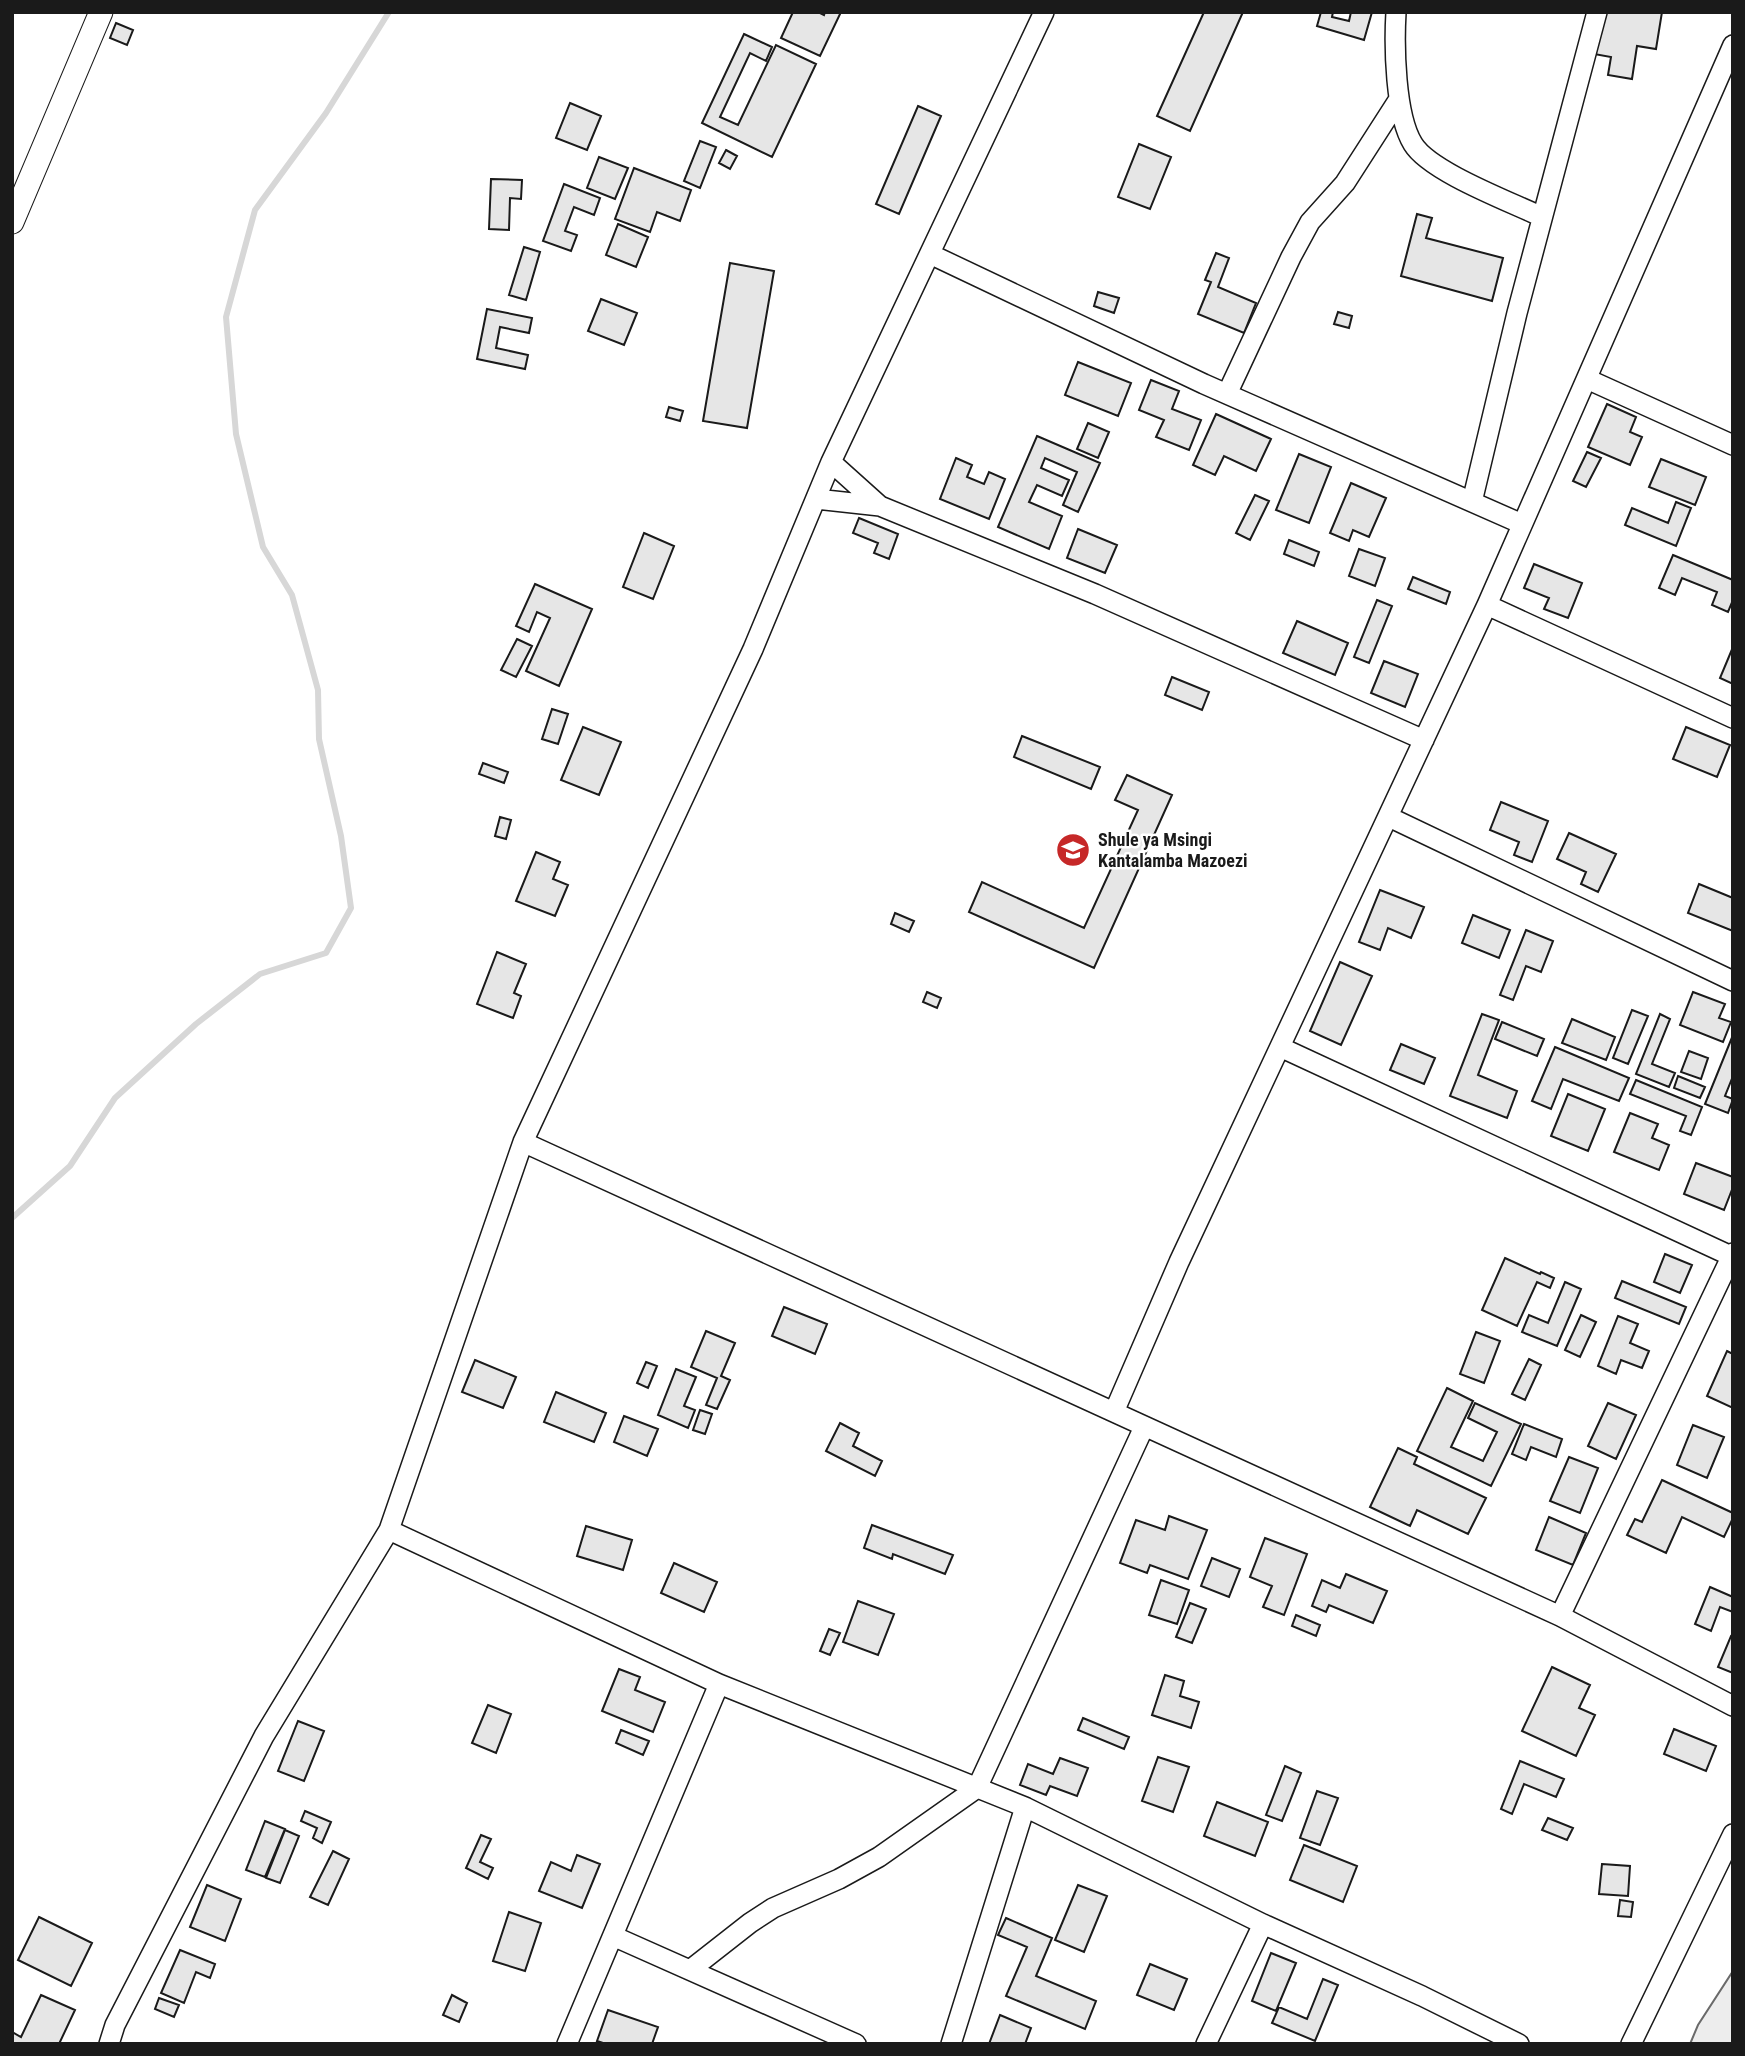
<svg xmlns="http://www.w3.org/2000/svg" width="1745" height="2056" font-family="'Roboto Condensed',sans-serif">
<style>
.built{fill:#ededed;stroke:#6a6a6a;stroke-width:2}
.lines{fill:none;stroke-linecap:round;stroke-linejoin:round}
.stream{stroke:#d7d7d7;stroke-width:6}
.building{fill:#e6e6e6;stroke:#1a1a1a;stroke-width:2}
.minor-casing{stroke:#1a1a1a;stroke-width:22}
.tertiary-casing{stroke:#1a1a1a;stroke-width:25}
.minor{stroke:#fff;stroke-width:19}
.tertiary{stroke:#fff;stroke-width:23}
.labels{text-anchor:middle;stroke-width:5;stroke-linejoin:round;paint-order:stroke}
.poi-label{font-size:18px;font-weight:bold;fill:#1a1a1a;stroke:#fff;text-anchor:start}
</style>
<rect width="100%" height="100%" fill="#fff"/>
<path class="built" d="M1733,1971V2044H1690L1698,2025Z"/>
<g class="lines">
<path class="stream" d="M12,1218L70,1166L115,1098L196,1024L260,974L326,953L351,908L341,836L319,739L318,690L292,595L263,547L236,434L226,317L255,210L326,113L389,12"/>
</g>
<path class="building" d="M793,12H818L824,15L825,12H841L820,56L781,38Z
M1204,12H1243L1190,131L1157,116Z
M1321,12H1333L1332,17L1349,21L1351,12H1372L1364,40L1317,26Z
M1600,12H1662L1656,49L1637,46L1632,79L1608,75L1611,57L1594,54Z
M116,23L133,30L127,45L110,38Z
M744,34L772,47L766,61L750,53L720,117L738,125L776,45L816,64L772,157L702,123Z
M570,103L601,116L587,150L556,138Z
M918,106L941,116L899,214L876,204Z
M700,141L716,147L700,188L684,181Z
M1139,144L1171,157L1150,209L1118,197Z
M726,150L737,156L730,169L719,163Z
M599,157L628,168L615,199L587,188Z
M634,168L691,190L680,221L657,212L650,232L615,219Z
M491,179L522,180L521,199L510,198L509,230L489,229Z
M564,184L600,198L594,215L574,207L565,231L577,235L571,251L543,241Z
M1417,214L1432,218L1426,238L1503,258L1492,301L1401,276Z
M618,224L648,237L636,267L606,255Z
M524,247L540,252L526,300L509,295Z
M1216,253L1229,258L1218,287L1256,303L1244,333L1198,314L1211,282L1205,280Z
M730,263L774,271L747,428L703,421Z
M1098,292L1119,298L1114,313L1094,306Z
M601,299L637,313L624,345L588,331Z
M487,309L532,318L529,333L500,327L496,348L528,355L525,369L477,359Z
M1338,312L1352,316L1349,328L1334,324Z
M1078,362L1131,383L1118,416L1065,395Z
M1151,380L1179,391L1172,409L1201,420L1189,450L1156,437L1164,420L1139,410Z
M1607,404L1636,417L1630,432L1642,437L1630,465L1588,447Z
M669,407L683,411L680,421L666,417Z
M1216,414L1271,439L1256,471L1224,456L1215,475L1193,465Z
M1088,423L1109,432L1098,458L1077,449Z
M1037,436L1100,463L1078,512L1063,505L1077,472L1045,458L1041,468L1069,480L1062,496L1037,485L1029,502L1062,516L1049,549L998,527Z
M1587,452L1601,458L1586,487L1573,481Z
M1299,454L1331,467L1309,523L1276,510Z
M956,458L972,465L967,477L984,484L989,472L1005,479L989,519L940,499Z
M1661,459L1706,477L1695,505L1649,487Z
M1351,483L1386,498L1369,537L1353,530L1349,541L1330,533Z
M1255,495L1269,501L1250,540L1236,533Z
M1676,502L1691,508L1676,546L1625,525L1632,508L1668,523Z
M859,518L898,534L889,559L874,553L878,543L853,533Z
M1078,529L1117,545L1105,573L1067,558Z
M644,533L674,546L653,599L623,587Z
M1289,540L1319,552L1314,566L1284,554Z
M1359,549L1385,558L1375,586L1349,576Z
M1673,555L1733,580V600L1728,612L1712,605L1717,592L1682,578L1675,595L1659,588Z
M1534,564L1582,583L1568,618L1544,609L1549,598L1524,588Z
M1413,577L1450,592L1446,604L1408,589Z
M535,584L592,609L559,686L526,671L550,618L537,612L529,632L516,626Z
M1377,600L1392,606L1369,663L1354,657Z
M1297,621L1348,643L1335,675L1283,653Z
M517,639L532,646L516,677L501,670Z
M1733,647V684L1720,678Z
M1384,661L1418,674L1405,707L1371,693Z
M1172,677L1209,692L1202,710L1165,695Z
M552,709L568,714L558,744L542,739Z
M583,727L621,742L599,795L561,780Z
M1686,727L1730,745L1717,777L1673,759Z
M1022,736L1100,767L1091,789L1014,757Z
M483,763L508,772L504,783L479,774Z
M1127,775L1172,795L1094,968L969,912L982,882L1084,928L1138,810L1115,800Z
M1501,802L1548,821L1532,862L1514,855L1519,842L1490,830Z
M500,817L511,820L506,839L495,836Z
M1569,833L1616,854L1598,892L1581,884L1586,872L1557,859Z
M536,852L560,862L553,879L568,885L555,916L516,901Z
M1699,884L1733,898V931L1688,913Z
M1380,890L1424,907L1411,938L1388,928L1380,950L1359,942Z
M895,913L914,921L909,932L891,924Z
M1473,915L1510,930L1499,958L1462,943Z
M1526,930L1553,941L1541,972L1526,966L1513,1000L1500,995Z
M497,952L526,964L514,993L521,996L513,1018L477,1004Z
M1340,962L1372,976L1341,1045L1310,1031Z
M927,992L941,998L937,1008L923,1002Z
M1693,992L1725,1004L1719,1018L1731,1022L1723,1042L1680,1025Z
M1632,1010L1648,1016L1628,1064L1613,1058Z
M1482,1014L1499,1020L1478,1075L1517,1091L1507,1118L1450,1096Z
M1660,1014L1670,1019L1652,1064L1675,1073L1669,1087L1636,1074Z
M1572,1019L1615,1037L1606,1060L1562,1043Z
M1502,1022L1544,1039L1537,1056L1495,1039Z
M1733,1035V1076L1725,1096L1733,1099L1728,1113L1705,1104Z
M1401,1044L1435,1058L1424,1084L1390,1070Z
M1555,1047L1629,1078L1619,1101L1563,1079L1551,1109L1532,1101Z
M1689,1051L1708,1058L1701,1079L1681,1072Z
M1678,1076L1705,1087L1700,1098L1674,1088Z
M1636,1080L1702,1107L1691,1135L1680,1131L1686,1116L1630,1094Z
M1568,1094L1605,1109L1588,1151L1551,1136Z
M1630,1113L1658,1124L1652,1138L1669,1145L1659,1170L1614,1152Z
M1696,1163L1733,1177V1187L1724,1210L1684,1194Z
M1665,1254L1692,1265L1680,1293L1654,1282Z
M1505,1258L1540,1274L1541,1272L1554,1278L1550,1288L1537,1282L1517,1326L1482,1310Z
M1622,1281L1686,1307L1679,1324L1615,1298Z
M1565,1282L1581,1289L1557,1346L1522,1332L1529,1315L1548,1323Z
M784,1307L827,1324L815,1354L772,1336Z
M1581,1315L1596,1322L1580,1357L1565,1350Z
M1618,1316L1638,1324L1630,1343L1649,1351L1642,1368L1621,1360L1616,1374L1598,1366Z
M706,1331L735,1343L721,1376L730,1380L717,1409L706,1405L717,1378L691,1367Z
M1476,1332L1500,1341L1484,1383L1460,1374Z
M1727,1351L1733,1354V1408L1707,1396Z
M1529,1359L1541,1365L1525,1400L1512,1394Z
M475,1360L516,1377L503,1408L462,1392Z
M646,1362L657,1366L648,1388L637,1383Z
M676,1369L696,1377L684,1406L695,1410L688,1428L658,1415Z
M1447,1388L1473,1401L1451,1447L1483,1461L1497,1432L1468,1418L1475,1403L1521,1424L1491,1486L1417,1451Z
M556,1392L606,1413L594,1442L544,1422Z
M1608,1403L1636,1415L1616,1459L1588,1446Z
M700,1410L712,1414L705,1434L693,1430Z
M624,1416L658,1429L647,1456L614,1442Z
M840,1423L859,1433L853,1446L882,1461L875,1476L826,1451Z
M1524,1424L1562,1439L1556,1457L1531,1447L1526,1460L1512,1454Z
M1693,1425L1724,1437L1707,1478L1677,1465Z
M1398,1448L1417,1457L1414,1464L1486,1498L1468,1534L1417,1510L1410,1526L1370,1507Z
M1569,1457L1598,1468L1580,1513L1550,1501Z
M1662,1480L1733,1513V1518L1724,1537L1682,1517L1666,1553L1627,1535L1635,1519L1642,1522Z
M1169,1516L1207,1530L1188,1579L1150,1565L1147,1573L1120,1563L1136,1520L1165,1530Z
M1549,1517L1586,1533L1573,1565L1536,1550Z
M872,1525L953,1555L945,1574L893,1554L892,1559L864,1548Z
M586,1526L632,1540L623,1570L577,1556Z
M1265,1538L1307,1554L1284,1615L1263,1607L1272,1586L1250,1577Z
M1212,1558L1240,1569L1229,1597L1201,1586Z
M674,1563L717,1582L704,1612L661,1593Z
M1346,1574L1387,1591L1373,1623L1329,1605L1326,1612L1312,1606L1322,1580L1340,1588Z
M1161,1580L1189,1590L1177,1624L1149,1615Z
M1710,1587L1733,1597V1612L1720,1607L1711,1631L1695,1624Z
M858,1601L894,1614L878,1655L843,1642Z
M1190,1603L1206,1609L1192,1643L1176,1637Z
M1296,1615L1320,1625L1316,1636L1292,1626Z
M829,1629L840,1633L830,1655L820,1651Z
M1731,1636L1733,1637V1673L1718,1667Z
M1552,1667L1590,1685L1579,1708L1595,1715L1576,1756L1522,1731Z
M619,1669L640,1677L635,1690L665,1702L653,1732L602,1711Z
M1165,1675L1184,1681L1180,1696L1199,1702L1191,1728L1152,1715Z
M488,1705L511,1714L496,1753L472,1743Z
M1083,1718L1129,1737L1124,1749L1078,1730Z
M298,1721L324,1731L304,1781L278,1771Z
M1674,1729L1716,1746L1706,1771L1664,1754Z
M621,1730L649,1741L643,1755L616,1743Z
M1158,1757L1189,1767L1173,1812L1142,1801Z
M1060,1758L1088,1768L1077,1796L1050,1786L1046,1795L1020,1785L1028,1764L1053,1774Z
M1520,1761L1564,1779L1556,1797L1524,1784L1512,1814L1501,1809Z
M1285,1766L1301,1773L1282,1821L1266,1815Z
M1317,1791L1338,1798L1320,1845L1300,1838Z
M1217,1802L1268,1822L1255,1856L1204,1836Z
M305,1811L331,1822L322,1843L313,1838L317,1828L301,1821Z
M1548,1818L1573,1828L1567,1840L1542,1830Z
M265,1821L285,1829L265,1877L246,1870Z
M285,1830L299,1836L280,1883L266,1878Z
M481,1835L491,1839L480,1862L493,1868L488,1879L466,1868Z
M1304,1845L1357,1866L1343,1902L1290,1880Z
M333,1851L349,1859L328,1905L310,1897Z
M577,1855L600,1864L582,1908L539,1891L551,1862L571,1871Z
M1602,1864L1630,1866L1628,1896L1599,1894Z
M207,1885L241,1899L225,1941L190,1927Z
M1078,1885L1107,1896L1084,1952L1055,1940Z
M1620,1900L1633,1902L1631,1917L1618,1916Z
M509,1912L541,1923L525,1971L493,1961Z
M39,1917L92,1943L71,1986L18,1960Z
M1006,1918L1052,1938L1036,1976L1096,2001L1085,2029L1006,1996L1027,1947L998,1935Z
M180,1950L215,1964L210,1978L196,1972L184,2003L161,1993Z
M1271,1953L1296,1963L1276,2011L1252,2001Z
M1150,1964L1187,1979L1174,2010L1137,1995Z
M1323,1979L1338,1985L1315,2041L1272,2023L1279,2007L1307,2019Z
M41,1995L75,2010L59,2044H12V2032L21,2037Z
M452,1995L467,2003L459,2022L443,2015Z
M159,1998L179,2005L174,2017L155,2009Z
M608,2010L658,2027L652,2044H606L597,2041Z
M1000,2015L1031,2028L1025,2044H989Z"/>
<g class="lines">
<g class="minor-casing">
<path id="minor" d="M1396,12C1394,46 1395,115 1413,144C1430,172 1511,202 1542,217
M930,254L1204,384L1522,524
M1587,379L1733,445
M1227,394L1291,257L1310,222L1345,183L1399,99
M831,462L880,506L1095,594L1424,740
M816,499L880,506
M1472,502L1517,313L1597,12
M1487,605L1733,718
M1389,817L1733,981
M1280,1047L1731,1256
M523,1142L1560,1616L1733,1706
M1114,1412L1179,1262L1487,605L1733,45
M389,1530L719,1684L1025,1807L1263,1924L1422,1996L1519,2044
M1560,1616L1733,1253
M613,1936L856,2044
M690,1970L750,1923L773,1908L839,1879L879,1857L977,1788L1144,1427
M109,2044L115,2025L264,1736L389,1530L523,1142L753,649L831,462L1044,12
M567,2044L719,1684
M951,2044L1025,1807
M1206,2044L1263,1924
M1631,2044L1733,1834"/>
</g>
<g class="tertiary-casing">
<path id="tertiary" d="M12,222L101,12"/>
</g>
<use href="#minor" class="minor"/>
<use href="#tertiary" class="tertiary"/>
</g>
<defs>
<g id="school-disc" transform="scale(1.75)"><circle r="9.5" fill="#c62828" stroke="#fff"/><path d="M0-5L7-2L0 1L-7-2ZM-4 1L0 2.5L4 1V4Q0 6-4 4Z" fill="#fff"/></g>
</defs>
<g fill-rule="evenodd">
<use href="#school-disc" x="1073" y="850"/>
</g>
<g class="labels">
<g class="poi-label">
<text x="1098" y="846">Shule ya Msingi<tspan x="1098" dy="21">Kantalamba Mazoezi</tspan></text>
</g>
</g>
<rect width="1745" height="2056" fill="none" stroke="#1a1a1a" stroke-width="28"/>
</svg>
